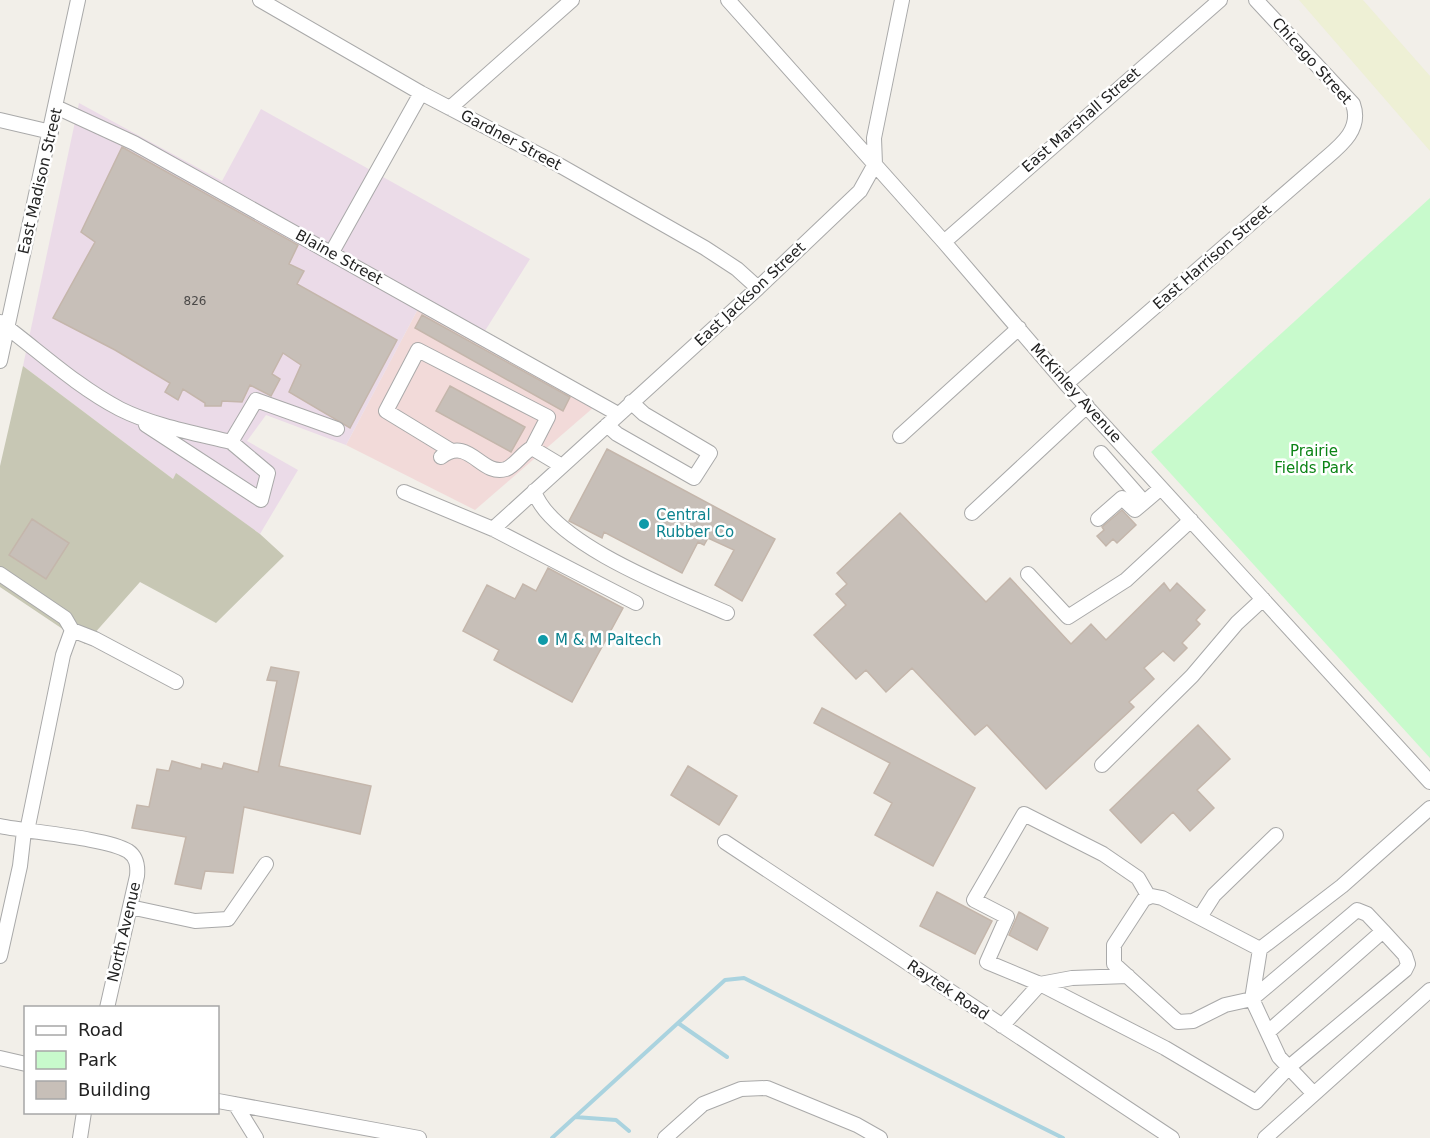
<svg xmlns="http://www.w3.org/2000/svg" width="1430" height="1138" font-family="'DejaVu Sans',sans-serif">
<style>
.commercial{fill:#f2dad9}
.industrial{fill:#ebdbe8}
.construction{fill:#c7c7b4}
.farmland{fill:#eef0d5}
.park{fill:#c8facc}
.lines{fill:none;stroke-linecap:round;stroke-linejoin:round}
.stream{stroke:#aad3df;stroke-width:4}
.building{fill:#c7bfb8;stroke:#c4b6ab;stroke-width:1.5}
.minor-casing{stroke:#a9a9a9;stroke-width:16}
.minor{stroke:#fff;stroke-width:14}
.culture-dot{fill:#0f9aa8;stroke:#fff;stroke-width:2}
.labels{text-anchor:middle;stroke-width:5;stroke-linejoin:round;paint-order:stroke}
.number-label{font-size:12px;fill:#4b4948}
.street-label{font-size:15px;fill:#222;stroke:#fff}
.park-label{font-size:15px;fill:#0c8416;stroke:#fff}
.culture-label{font-size:15px;fill:#0d838f;stroke:#fff;text-anchor:start}
</style>
<rect width="100%" height="100%" fill="#f2efe9"/>
<path class="commercial" d="M419,307L594,407L475,510L346,445Z"/>
<path class="industrial" d="M79,103L222,181L261,109L530,259L478,342L419,307L346,445L266,415L247,441L298,470L260,534L176,474L173,479L23,366Z"/>
<path class="construction" d="M23,366L173,479L176,473L260,534L284,556L216,623L140,582L85,644L0,587V466Z"/>
<path class="farmland" d="M1299,0H1363L1430,76V151Z"/>
<path class="park" d="M1430,198V758L1151,452Z"/>
<g class="lines">
<path class="stream" d="M678,1023L727,1057
M575,1117L616,1120L629,1131
M552,1138L725,980L744,978L1063,1138"/>
</g>
<path class="building" d="M122,147L298,245L289,264L304,271L297,284L397,340L350,428L289,392L301,365L283,353L272,374L280,379L271,396L250,385L242,402L222,401L221,406H205V403L183,389L178,400L165,392L170,383L115,350L53,318L95,242L81,232Z
M422,315L570,397L563,411L415,328Z
M450,386L525,427L511,452L436,411Z
M607,449L775,539L742,601L715,585L734,550L708,538L704,545L698,542L682,573L604,532L602,538L569,521Z
M1122,510L1136,525L1117,543L1113,539L1106,546L1097,536L1104,530L1102,527Z
M900,513L986,602L1010,578L1071,644L1091,624L1106,640L1164,583L1170,591L1177,583L1205,610L1196,620L1200,624L1182,643L1187,648L1174,661L1163,651L1144,668L1154,679L1129,702L1134,707L1046,789L987,725L975,735L912,668L886,692L866,670L856,679L814,635L846,605L836,594L847,584L837,573Z
M32,519L69,543L46,579L9,555Z
M548,568L623,608L572,702L494,660L499,650L463,631L487,585L515,599L523,584L536,591Z
M271,667L299,672L279,766L371,786L360,834L244,807L233,873L205,871L201,889L175,884L186,837L132,828L137,805L149,807L157,769L169,771L172,761L201,769L202,764L222,769L224,763L258,772L277,681L267,680Z
M822,708L975,788L933,866L875,835L892,803L874,793L890,763L814,723Z
M1198,725L1230,759L1197,790L1214,808L1190,831L1173,812L1141,843L1110,810Z
M688,766L737,796L719,825L671,795Z
M937,892L992,921L975,954L920,926Z
M1019,912L1048,928L1037,950L1009,935Z"/>
<g class="lines">
<g class="minor-casing">
<path id="minor" d="M260,0L421,93L559,165L705,248L737,269L758,288
M728,0L944,242L1066,384L1430,782
M56,107L134,143L618,414
M450,108L572,0
M0,120L51,132
M944,242L1220,0
M332,252L421,93
M0,322C39,351 76,386 120,409C154,426 194,433 231,442L256,400L337,429
M0,361L78,0
M1066,384L1318,165C1336,149 1363,132 1353,104L1256,0
M146,425L261,500L268,473L231,442
M607,425L617,434L694,478L710,453L644,414L631,402
M900,436L1019,328
M450,450L386,411L418,350L548,417L532,448
M1101,453L1144,502
M441,457C469,435 481,477 506,469C516,465 522,453 532,448L562,466
M534,491C552,544 677,591 727,613
M404,492L493,529L636,603
M972,513L1087,406
M1098,519L1122,498L1135,510L1161,488
M493,529L758,288L860,191L875,164L874,138L902,0
M0,574L65,618L72,630L63,655L27,831
M1028,574L1068,617L1126,580L1191,520
M72,630L95,639L176,682
M1102,765L1192,676L1237,623L1263,599
M0,826C29,832 107,838 128,851C137,857 138,866 137,876L107,1008
M725,842L1172,1138
M1149,897L1138,878L1103,854L1024,814L974,900L1007,917L987,962L1040,984L1165,1048L1256,1102L1289,1067L1405,970L1408,964L1405,955L1383,931L1268,1032
M130,907L195,921L228,919L266,864
M1200,917L1214,895L1276,835
M1260,949L1162,898L1152,896L1144,899L1114,945V964L1178,1022L1193,1021L1225,1005L1252,999L1357,910L1367,914L1383,931
M0,956L20,866L24,831
M1002,1026L1040,984L1072,978L1128,976
M0,1058L26,1064
M1314,1094L1279,1057L1252,999L1260,949L1342,886L1430,808
M218,1101L419,1138
M235,1104L256,1138
M80,1138L84,1112
M665,1138L703,1104L741,1089L767,1088L857,1125L880,1138
M1265,1138L1430,990"/>
</g>
<use href="#minor" class="minor"/>
</g>
<g class="culture-dot">
<circle cx="644" cy="524" r="6"/>
<circle cx="543" cy="640" r="6"/>
</g>
<g class="labels">
<g class="number-label">
<text x="195" y="305">826</text>
</g>
<g class="street-label">
<text transform="translate(1312 61) rotate(48)" y="5">Chicago Street</text>
<text transform="translate(1081 120) rotate(-41)" y="5">East Marshall Street</text>
<text transform="translate(511 140) rotate(28)" y="5">Gardner Street</text>
<text transform="translate(40 181) rotate(-77)" y="5">East Madison Street</text>
<text transform="translate(339 257) rotate(29)" y="5">Blaine Street</text>
<text transform="translate(1212 257) rotate(-41)" y="5">East Harrison Street</text>
<text transform="translate(750 294) rotate(-43)" y="5">East Jackson Street</text>
<text transform="translate(1076 393) rotate(48)" y="5">McKinley Avenue</text>
<text transform="translate(124 932) rotate(-77)" y="5">North Avenue</text>
<text transform="translate(948 990) rotate(34)" y="5">Raytek Road</text>
</g>
<g class="park-label">
<text x="1314" y="456">Prairie<tspan x="1314" dy="17">Fields Park</tspan></text>
</g>
<g class="culture-label">
<text x="656" y="520">Central<tspan x="656" dy="17">Rubber Co</tspan></text>
<text x="555" y="645">M &amp; M Paltech</text>
</g>
</g>
<rect x="24" y="1006" width="195" height="108" fill="#ffffff" stroke="#a7a7a7" stroke-width="1.5"/>
<rect x="36" y="1026" width="30" height="9" fill="#ffffff" stroke="#a7a7a7" stroke-width="1.5"/>
<text x="78" y="1036" font-size="18" fill="#222222">Road</text>
<rect x="36" y="1051" width="30" height="18" fill="#c8facc" stroke="#a7a7a7" stroke-width="1.5"/>
<text x="78" y="1066" font-size="18" fill="#222222">Park</text>
<rect x="36" y="1081" width="30" height="18" fill="#c7bfb8" stroke="#a7a7a7" stroke-width="1.5"/>
<text x="78" y="1096" font-size="18" fill="#222222">Building</text>
</svg>
